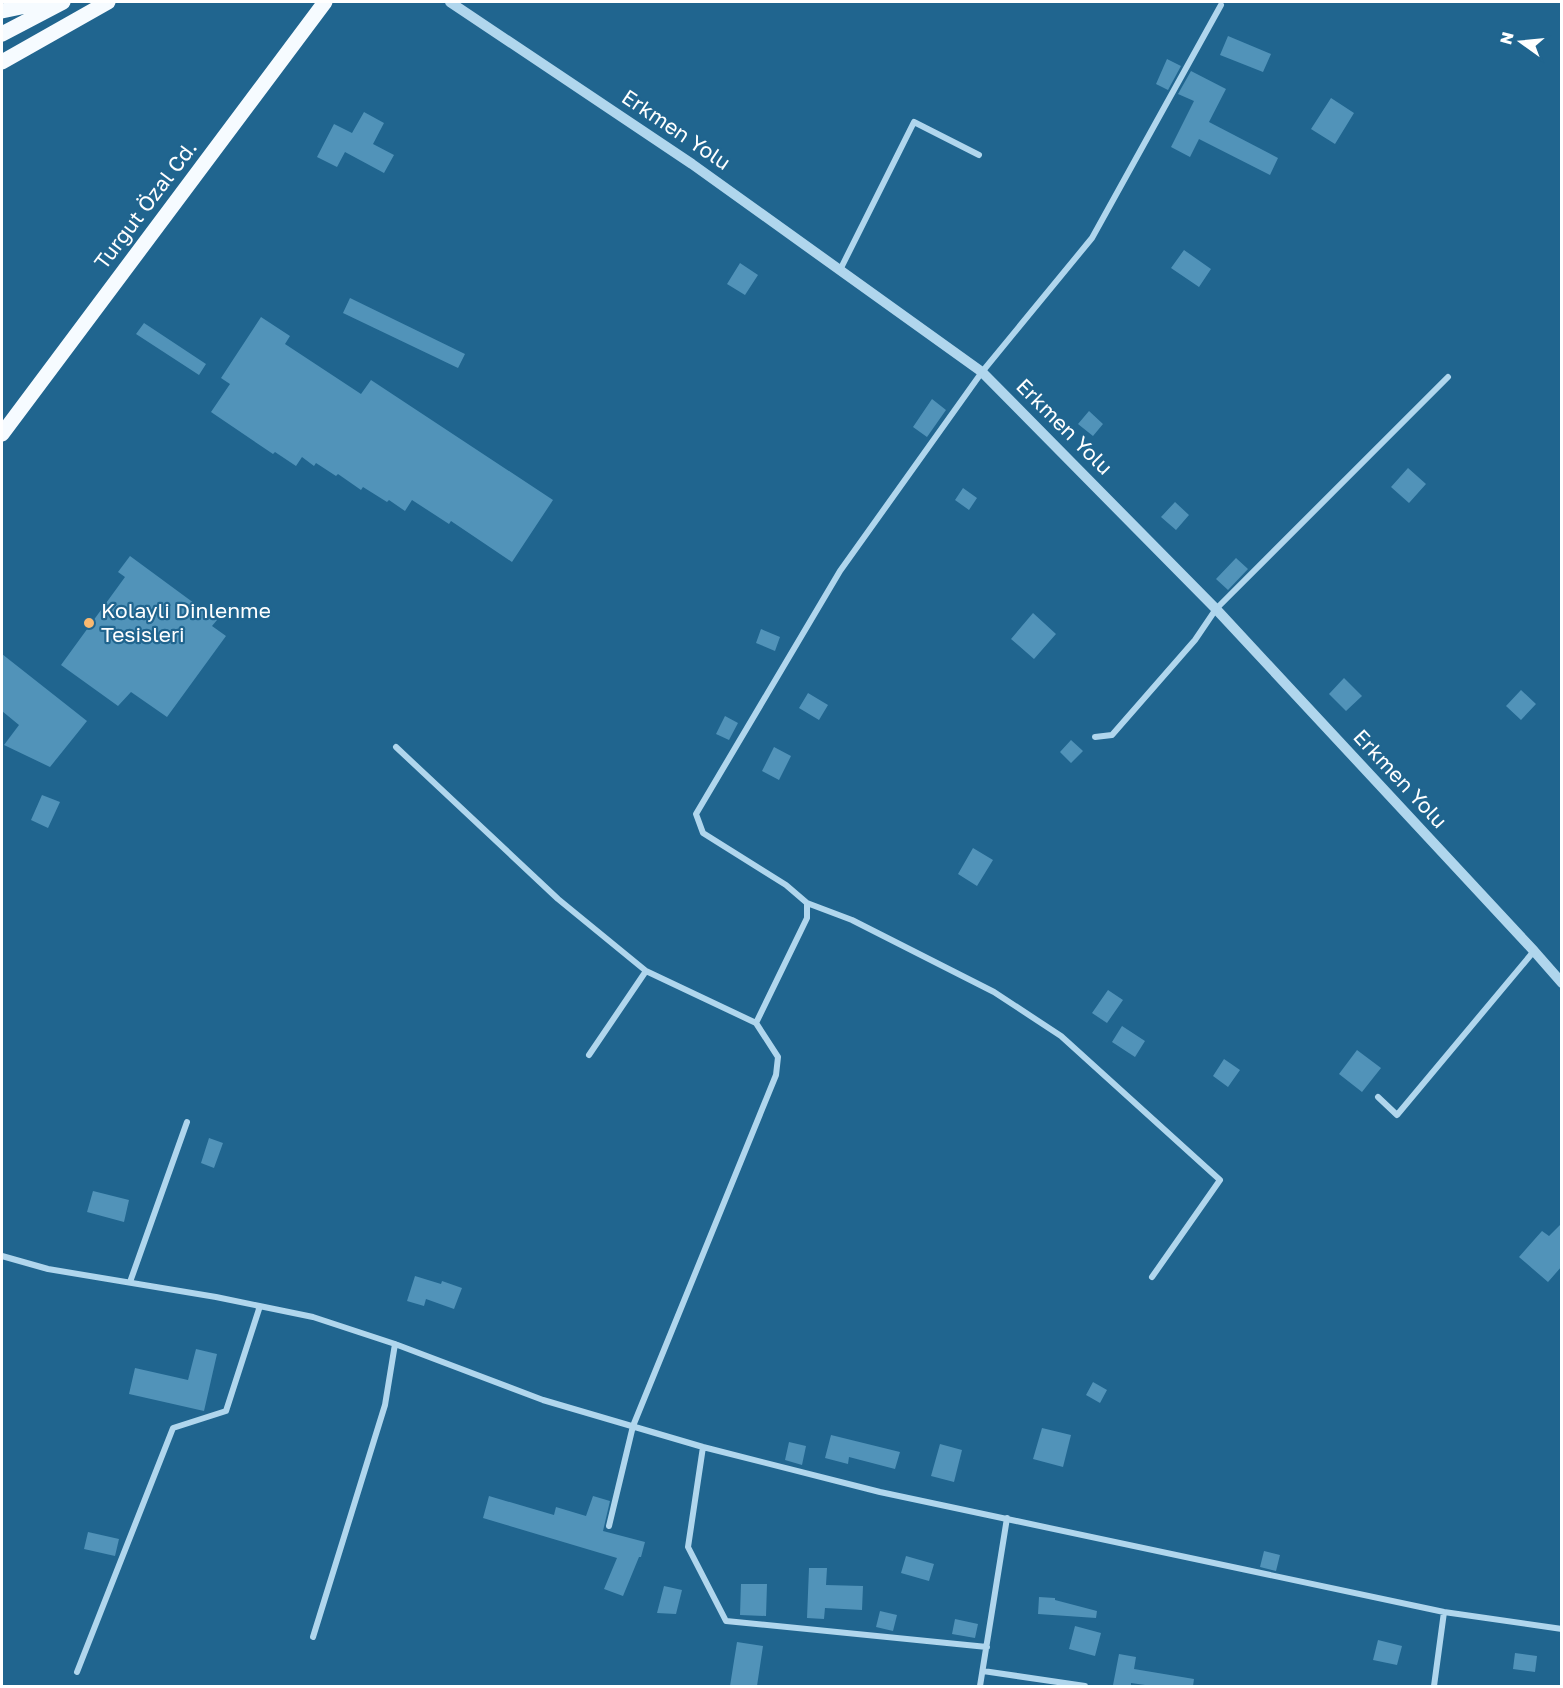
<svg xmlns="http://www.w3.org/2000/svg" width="1563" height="1688" font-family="'Golos Text',sans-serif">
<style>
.building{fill:#5193b9}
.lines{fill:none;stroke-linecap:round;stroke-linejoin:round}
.minor{stroke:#b0d6ed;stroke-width:6}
.tertiary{stroke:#b0d6ed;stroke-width:10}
.primary{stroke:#f6fbff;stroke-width:15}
.poi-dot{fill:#fab970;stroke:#20658f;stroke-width:2}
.labels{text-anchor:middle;stroke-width:4.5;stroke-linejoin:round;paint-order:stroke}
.street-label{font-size:21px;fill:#fff;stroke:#20658f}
.poi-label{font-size:21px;fill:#fff;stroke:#20658f;text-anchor:start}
</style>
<rect width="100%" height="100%" fill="#20658f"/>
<path class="building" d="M1228,36L1271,54L1263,72L1220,55Z
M1167,59L1181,66L1168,90L1156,84Z
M1191,71L1226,89L1209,122L1278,158L1270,175L1199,139L1190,157L1171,147L1194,101L1178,94Z
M1331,98L1354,113L1335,144L1311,129Z
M364,112L384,123L373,144L394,155L384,173L345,152L337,167L317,157L334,124L352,133Z
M1184,250L1211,269L1199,287L1171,268Z
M740,263L758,275L745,295L727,284Z
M350,298L465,354L458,368L343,313Z
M261,317L290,336L285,344L361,394L371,380L553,500L512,562L451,521L449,524L412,500L405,511L389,500L387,502L363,487L361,490L338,474L336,476L316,463L314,466L302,457L296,466L275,452L273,454L211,412L230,384L221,378Z
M144,323L206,364L199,375L136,334Z
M932,399L946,410L927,437L913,427Z
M1089,411L1103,424L1093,436L1078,424Z
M1408,468L1426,484L1409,503L1391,487Z
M963,488L977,498L969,510L955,500Z
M1175,502L1189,515L1176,530L1161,517Z
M130,556L217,620L212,626L226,636L167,717L131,692L118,706L61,665L125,577L118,572Z
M1236,558L1248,569L1228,590L1216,579Z
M1033,613L1056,634L1034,659L1011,639Z
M761,629L780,637L775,651L756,643Z
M2,654L87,721L50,767L4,745L19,725L2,711Z
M1344,678L1362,696L1346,711L1329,694Z
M1521,690L1536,704L1521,720L1506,706Z
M808,693L828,705L819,720L799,708Z
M725,716L738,723L729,740L716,734Z
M1071,740L1083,751L1071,763L1060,752Z
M774,747L791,756L779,780L762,771Z
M42,795L60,802L48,828L31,820Z
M973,848L993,860L977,886L958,874Z
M1108,990L1123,1000L1107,1023L1092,1013Z
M1122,1026L1145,1041L1135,1057L1112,1042Z
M1357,1050L1381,1068L1362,1092L1339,1074Z
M1224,1059L1240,1070L1228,1087L1213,1076Z
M209,1138L223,1143L214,1168L201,1163Z
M93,1191L129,1200L124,1222L87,1212Z
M1562,1223V1266L1548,1282L1519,1257L1542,1231L1549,1236Z
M415,1276L441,1284L442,1281L462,1288L454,1309L426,1299L424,1306L407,1301Z
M196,1349L217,1354L204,1411L129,1394L135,1368L188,1380Z
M1093,1382L1107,1390L1100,1403L1086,1395Z
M1042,1428L1071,1435L1063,1467L1033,1459Z
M831,1435L900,1452L895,1469L849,1457L848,1464L825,1458Z
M789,1442L806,1446L802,1465L785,1460Z
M940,1444L962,1450L954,1482L931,1476Z
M489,1496L554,1515L556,1507L586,1516L593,1496L610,1501L603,1531L645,1542L641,1557H639L623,1596L604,1589L617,1558L483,1518Z
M88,1532L119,1539L115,1556L84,1549Z
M1264,1551L1280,1555L1276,1571L1260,1567Z
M906,1556L934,1564L929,1581L901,1573Z
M809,1568H827L826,1585L863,1586L862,1610L825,1608L824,1619L807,1618Z
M741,1584H767L766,1616L740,1615Z
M664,1586L682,1590L676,1614L657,1613Z
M1039,1597L1055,1598V1600L1097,1611L1096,1618L1038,1614Z
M880,1611L897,1615L893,1631L876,1627Z
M955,1619L978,1624L975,1638L952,1634Z
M1075,1626L1101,1633L1095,1656L1069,1649Z
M1378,1640L1402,1646L1397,1665L1373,1660Z
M737,1642L763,1646L757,1686H730Z
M1515,1653L1537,1656L1535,1672L1513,1669Z
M1119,1654L1136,1657L1134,1669L1194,1679L1193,1686H1152L1131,1683V1686L1113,1685Z"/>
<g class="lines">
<path class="minor" d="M840,270L914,122L979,155
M1095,737L1112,735L1195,640L1216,609L1448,377
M396,747L558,899L646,971L756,1023L778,1057L776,1075L633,1426L609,1526
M756,1023L807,918V903
M589,1055L646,971
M1378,1097L1397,1115L1534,951
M2,1256L48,1269L216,1297L313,1317L395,1344L543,1400L703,1447L880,1492L1444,1612L1562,1629
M1152,1277L1220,1180L1061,1036L994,992L852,920L807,903L786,885L703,833L696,814L840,571L982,372L1092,238L1221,5
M130,1282L187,1122
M703,1447L688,1547L726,1621L987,1647
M313,1637L385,1405L395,1344
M983,1671L1085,1686
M77,1672L173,1428L226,1411L260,1306
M980,1686L1007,1518
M1434,1686L1444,1612"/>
<path class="tertiary" d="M450,2L692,164L982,372L1216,609L1534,951L1562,983"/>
<path class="primary" d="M2,11L45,2
M2,34L63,2
M2,62L108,2
M2,434L325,2"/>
</g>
<circle class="poi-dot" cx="89" cy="623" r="6"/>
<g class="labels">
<g class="street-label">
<text transform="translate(676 130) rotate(34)" y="7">Erkmen Yolu</text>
<text transform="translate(146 205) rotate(-53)" y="7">Turgut Özal Cd.</text>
<text transform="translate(1064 427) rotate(45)" y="7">Erkmen Yolu</text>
<text transform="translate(1400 779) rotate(47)" y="7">Erkmen Yolu</text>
</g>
<g class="poi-label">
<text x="101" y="618">Kolayli Dinlenme<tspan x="101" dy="24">Tesisleri</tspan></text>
</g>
</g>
<rect width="1563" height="1688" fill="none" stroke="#ffffff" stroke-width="6"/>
<g transform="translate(1521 42) rotate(285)" stroke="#20658f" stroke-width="4.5" paint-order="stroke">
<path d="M0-4.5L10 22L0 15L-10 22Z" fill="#ffffff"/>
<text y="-9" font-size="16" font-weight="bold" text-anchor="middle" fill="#ffffff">N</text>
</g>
</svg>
